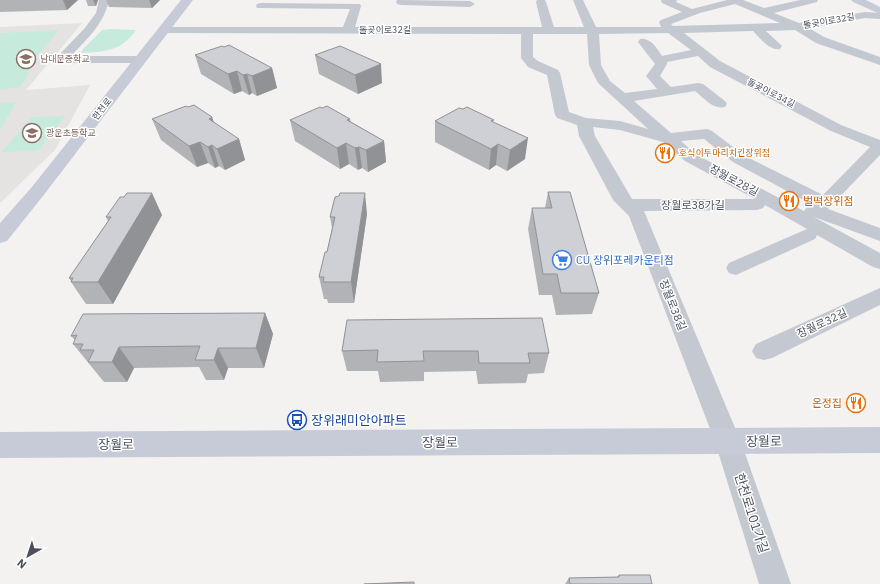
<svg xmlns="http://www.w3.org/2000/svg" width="880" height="584" font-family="'IBM Plex Sans','Noto Sans KR',sans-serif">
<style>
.education{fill:#e4e3e2}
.green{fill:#c6ebdc}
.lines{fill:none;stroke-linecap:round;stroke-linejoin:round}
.street{fill:#c4c8d1;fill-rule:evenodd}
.secondary{fill:#c6cbd7;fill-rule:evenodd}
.wall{fill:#b2b3b7}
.shaded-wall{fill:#919295}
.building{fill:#cfd0d5;stroke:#919295}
.labels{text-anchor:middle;stroke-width:3;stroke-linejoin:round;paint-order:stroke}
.far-street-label{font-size:9px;fill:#4b505c;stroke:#fff}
.far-education-label{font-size:9px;fill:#785e54;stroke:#fff;text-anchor:start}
.far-food-label{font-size:9px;fill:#c56008;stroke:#fff;text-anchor:start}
.street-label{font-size:11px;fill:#4b505c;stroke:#fff}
.food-label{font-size:11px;fill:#c56008;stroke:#fff;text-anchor:start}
.shop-label{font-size:11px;fill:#366cbe;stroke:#fff;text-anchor:start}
.near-transit-label{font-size:13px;fill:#164399;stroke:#fff;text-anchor:start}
.near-street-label{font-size:13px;fill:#4b505c;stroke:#fff}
</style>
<rect width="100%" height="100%" fill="#f3f2f1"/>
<path class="education" d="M82,23L26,90L90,85L55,150L0,203V27Z"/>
<path class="green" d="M110,29L136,30C122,51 104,52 81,53L83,49L102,30Z
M59,30L25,70L31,69L20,87L0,90V33Z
M16,102L0,130V103Z
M65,116L38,151L2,152L32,117Z"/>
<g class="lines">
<path class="street" d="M99,0H109C104,24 87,39 71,56H140L144,57L146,60L144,63H57L55,60L57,57L84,29L96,13Z
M397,0L470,1L475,4L470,7L401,5L397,4L396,2Z
M537,0H545L546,2L554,27H584L573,0H583L596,27H661L659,22L661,20L682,12L662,3L661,0H677L676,2L692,9L727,0H743L764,8L800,0H818L817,2L774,13L799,23L865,12L880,13V19L865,18L809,28L824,37L880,57V65L816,43L795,30L766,31L782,46L780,49C769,51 760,38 753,31L684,33L720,61L841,125L880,140V155L828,209L880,228V241L814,217L880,253V269L873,267L817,235L815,239L736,275L729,273L726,268L729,263L807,229L765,205L763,208L757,210L644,211L741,442L791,584H759L715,442L629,216L613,200L579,136L577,125L557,118L555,115L547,75L528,67L521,58V34L164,33L160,32L158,30L160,28L164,27H343L350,9L257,8L256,6L257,4L261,3L360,4L361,6L355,27H542L536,2ZM735,4L780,23L673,26L671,24L700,13ZM668,33L691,50L662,56C657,48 650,37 640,39L638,42L655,64L646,76L657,89L625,93L610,81L601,65L599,34ZM533,34H587L589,65L598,83L648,129L620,121L586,118L569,112L560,73L558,70L538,61L533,57ZM698,56L710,67L831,131L870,147L823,195L745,156L712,131L707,129L671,133L634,101L695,91C704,98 713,110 725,107L727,104L725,101L703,84L698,83L671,87L660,76L667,64V62ZM593,127L620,130L663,142L685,161L755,199H632L595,136ZM704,139L733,162L811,204L807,207L804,211L697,155L681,141Z
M880,288V305L772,358L764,360L756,358L752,351L756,344Z"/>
<path class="secondary" d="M181,0H193L43,196L7,241L0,243V223L31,188Z
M851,0H866L880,7V14L853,2Z
M880,427V453L0,458V432Z"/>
</g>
<path class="wall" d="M0,0H78L67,10L0,12Z
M86,0H98L96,6H88Z
M106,0H160L152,8L109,7Z
M195,55L272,68L277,88L257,96L252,93L249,95L242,91L234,94L201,74Z
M315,55L382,83L358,94L319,74Z
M188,107L212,117L214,123L239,139L245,160L225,170L219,166L215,168L208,163L197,167L161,140L152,119Z
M322,108L350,119L351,122L384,141L386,162L368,172L362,168L358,170L349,164L340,169L295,141L290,120Z
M435,121L494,122L525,159L507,171L496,165L489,170L435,142Z
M548,192L599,293L592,314L556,315L552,295H539L528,229L532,208H545Z
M367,214L354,303H328L327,299H324L319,277L327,252L332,228L330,217Z
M162,215L113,304H86L71,282V281L69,278L108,221L106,217Z
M265,313L273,334L264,368H228L224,380H206L199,367L134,368L127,382H104L73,344L75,340L71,336Z
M347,320L549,353L544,373L528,374L526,383L478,384L476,371L424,372V381L380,382L378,371H347L342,351Z
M619,575L652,584H565L569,578L617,577Z"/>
<path class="shaded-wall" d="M63,0H78L67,10Z
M93,0H98L96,6Z
M149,0H160L152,8Z
M381,64L382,83L358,94L355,75Z
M272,68L277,88L257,96L252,76Z
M237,71L242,91L234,94L228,74Z
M247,74L252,93L249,95L243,75Z
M212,117L219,138L209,119Z
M528,138L525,159L507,171L510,150Z
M239,139L245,160L225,170L217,149Z
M384,141L386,162L368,172L366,150Z
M200,142L208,163L197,167L189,146Z
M346,143L349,164L340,169L337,148Z
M498,144L496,165L489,170L491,149Z
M212,145L219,166L215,168L208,147Z
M359,147L362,168L358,170L355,148Z
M152,193L162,215L113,304L98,282Z
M365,193L367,214L354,303L351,282Z
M265,313L273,334L264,368L256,348Z
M119,347L134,368L127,382L112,362Z
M218,348L228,368L224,380L214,360Z"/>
<path class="building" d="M229,45L272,68L252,76L247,74L243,75L237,71L228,74L195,55L222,46L224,47Z
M340,46L381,64L355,75L315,55Z
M194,105L212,117L209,119L239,139L217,149L212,145L208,147L200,142L189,146L152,119L186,106L188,107Z
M327,106L350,119L347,120L384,141L366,150L359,147L355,148L346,143L337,148L290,120L320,107L322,108Z
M467,107L494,120L491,121L528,138L510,150L498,144L491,149L435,121L459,108L463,109Z
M548,192H570L599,293H561L557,274H543L532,208H552Z
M127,193H152L98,282H71L73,278H69L111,217H106L120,197H124Z
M340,193H365L351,282H323L324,277H319L325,252H327L335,217H330L335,197L339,196Z
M265,313L256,348H218L214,360H195L200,346L119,347L112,362H88L94,350H80L83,344H73L77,335L71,336L83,314Z
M542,318L549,353H528L530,363H479L478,351H423L424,361L377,362L378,350L342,351L347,320Z
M619,575H650L652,584H570L569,578L619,577Z
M414,582V584H364Z"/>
<defs>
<g id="school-ring" transform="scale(1)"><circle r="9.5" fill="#fff" stroke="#8d6e63" stroke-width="1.5"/><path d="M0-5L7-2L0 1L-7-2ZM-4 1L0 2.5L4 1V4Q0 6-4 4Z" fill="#8d6e63"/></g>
<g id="restaurant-ring" transform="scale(1)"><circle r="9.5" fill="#fff" stroke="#e8710a" stroke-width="1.5"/><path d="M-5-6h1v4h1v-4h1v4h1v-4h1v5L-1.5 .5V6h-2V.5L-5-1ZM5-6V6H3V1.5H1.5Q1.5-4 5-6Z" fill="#e8710a"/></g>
<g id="supermarket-ring" transform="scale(1)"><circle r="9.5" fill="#fff" stroke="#3f7fe0" stroke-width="1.5"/><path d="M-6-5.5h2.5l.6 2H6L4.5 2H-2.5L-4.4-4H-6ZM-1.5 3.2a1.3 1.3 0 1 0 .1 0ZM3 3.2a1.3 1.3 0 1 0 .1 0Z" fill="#3f7fe0"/></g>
<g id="bus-ring" transform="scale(1)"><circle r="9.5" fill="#fff" stroke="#1a4fb4" stroke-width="1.5"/><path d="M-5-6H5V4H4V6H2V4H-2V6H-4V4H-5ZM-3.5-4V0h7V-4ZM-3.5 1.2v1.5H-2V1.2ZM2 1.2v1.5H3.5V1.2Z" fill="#1a4fb4"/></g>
</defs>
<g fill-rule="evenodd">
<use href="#school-ring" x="26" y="59"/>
<use href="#school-ring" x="32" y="133"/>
<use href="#restaurant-ring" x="665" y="153"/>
<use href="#restaurant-ring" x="789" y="201"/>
<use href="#supermarket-ring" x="562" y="260"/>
<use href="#restaurant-ring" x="856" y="403"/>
<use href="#bus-ring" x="297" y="420"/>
</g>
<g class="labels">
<g class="far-street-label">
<text transform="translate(829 21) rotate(-10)" y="3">돌곶이로32길</text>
<text x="385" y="33">돌곶이로32길</text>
<text transform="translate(771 93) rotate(27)" y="3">돌곶이로34길</text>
<text transform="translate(102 109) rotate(-52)" y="3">한천로</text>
</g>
<g class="far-education-label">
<text x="40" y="62">남대문중학교</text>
<text x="46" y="136">광운초등학교</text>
</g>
<g class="far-food-label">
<text x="679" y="156">호식이두마리치킨장위점</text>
</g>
<g class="street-label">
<text transform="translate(734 180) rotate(28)" y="4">장월로28길</text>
<text x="693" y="209">장월로38가길</text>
<text transform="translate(673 305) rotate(68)" y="4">장월로38길</text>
<text transform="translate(822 323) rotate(-25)" y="4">장월로32길</text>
</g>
<g class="food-label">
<text x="803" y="205">벌떡장위점</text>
<text x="842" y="407" text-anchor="end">온정집</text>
</g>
<g class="shop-label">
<text x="576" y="264">CU 장위포레카운티점</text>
</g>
<g class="near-transit-label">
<text x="311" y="425">장위래미안아파트</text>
</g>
<g class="near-street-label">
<text transform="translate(764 441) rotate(-1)" y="5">장월로</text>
<text x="440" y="447">장월로</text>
<text x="116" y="449">장월로</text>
<text transform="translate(752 513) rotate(72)" y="5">한천로101가길</text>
</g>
</g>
<g transform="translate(28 556) rotate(219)" stroke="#ffffff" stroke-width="3" paint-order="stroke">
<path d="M0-3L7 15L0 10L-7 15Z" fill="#4b505c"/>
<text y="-6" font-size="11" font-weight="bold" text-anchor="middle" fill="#4b505c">N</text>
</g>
</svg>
